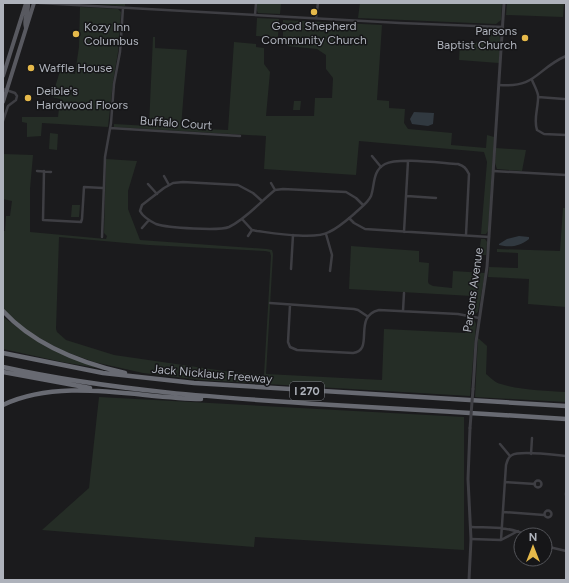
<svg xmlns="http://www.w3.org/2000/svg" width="569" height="583" font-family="Figtree,sans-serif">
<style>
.green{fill:#252d26;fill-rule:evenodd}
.water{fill:#313940}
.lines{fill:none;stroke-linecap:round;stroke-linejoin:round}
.minor{stroke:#3e3e43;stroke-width:2.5}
.tertiary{stroke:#3e3e43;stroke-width:3}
.primary{stroke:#585960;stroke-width:4}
.motorway{stroke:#686a72;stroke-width:4.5}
.tertiary-bridge{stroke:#3e3e43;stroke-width:3}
.poi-dot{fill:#e6b94a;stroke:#161618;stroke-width:1.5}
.labels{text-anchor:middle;stroke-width:3;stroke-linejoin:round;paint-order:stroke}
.shield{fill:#161618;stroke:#80838a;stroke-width:1}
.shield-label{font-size:11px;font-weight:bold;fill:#aeb2bb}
.poi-label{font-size:12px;fill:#aeb2bb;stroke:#161618;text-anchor:start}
.street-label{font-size:12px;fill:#aeb2bb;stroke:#161618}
</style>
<rect width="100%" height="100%" fill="#1b1b1d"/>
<path class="green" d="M84,3H125V6Z
M257,3H281L280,14L258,13L257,11Z
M360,3H502L501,20L496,24L358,18Z
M507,3H564L563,17L506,15Z
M80,7L118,9L121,12L118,52L113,82L108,127L42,123L41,136L27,137V123L22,122V117H58L60,99L52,97L60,71L75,74L79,47Z
M257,18L279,19L278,37L256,36Z
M283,20L382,25L377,100L389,101V108L405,109L404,123L408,129L452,133L451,145L486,148L487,135L494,137L488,231L486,234H481L487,162L484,152L359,141L356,175L264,169L266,136L114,127V124L149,126L153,37H155V48L187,50L181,128L228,130L234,42L256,44V47L264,48V64L270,72L266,116H314L315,98H332L333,78L326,69V55L317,49L287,46L283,36Z
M490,28L497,30C503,38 499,52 499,63L459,60L460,42L489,43Z
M294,101H301L300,110H293Z
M50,133L58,134L57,150L49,149Z
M496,148L526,150L522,171L497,169L495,163Z
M3,154L33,155L30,189V232L106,239L107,236L104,233L106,159L137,161L128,191V209L140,240L267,249L272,250L273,254L266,374L382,380L384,329L465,333L468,318L474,319L476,324L470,396L201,380L143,373L94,362L61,350L29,332L3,312V231H5L6,216H10L12,201L3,199ZM59,237L149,245L265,251L270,252L271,256L264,375L231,372L114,355L66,340L57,332L56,329Z
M72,205H80L79,217H71Z
M563,208H566V307L528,304L529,279L488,277L489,267L518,268V253L497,252V249L560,251Z
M481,239H485L487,242L486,255H479Z
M351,246L419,251V262L429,263L428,282L429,284L433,286L452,288L453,271L485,273L478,312L475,314H469L472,296L349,289Z
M3,317L37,341L97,368L62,362L3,349Z
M478,338L487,346L486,374C490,377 495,383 501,384C519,390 547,391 566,392V402L475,397Z
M99,397L464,417V550L255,537L254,547L42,530L89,488Z"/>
<path class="water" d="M414,112L434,113L433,124L428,126L412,124L410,119Z
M519,236L529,237V239C520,246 511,248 499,245V244L507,239Z"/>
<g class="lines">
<path class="minor" d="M39,3L400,23L503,27
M255,15L256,3
M316,18L318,3
M532,80C534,85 537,90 538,95C539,106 533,119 537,130L544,134L566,135
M499,85C537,88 536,69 566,56
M3,89L15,93L17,96L16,100L8,106L3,121
M538,97L564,99
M110,128L240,136
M372,156L381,167
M37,171L51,172
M44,171L43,220L81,222L82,219L84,187L103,188
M493,171L566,175
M164,176L169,185
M271,183L275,190
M148,184L157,194
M407,196L436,198
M262,201L253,193L238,185L183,182L173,183L164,188L142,205L140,211C143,217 150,221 156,224C168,228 219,231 229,227C246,219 260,202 275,190L283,189L346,192L356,198L363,205
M349,218L354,223L365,229L489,237
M242,219L252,230L257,231C273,233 315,240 329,232C338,228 347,220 354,214C359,209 368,203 371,196C375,185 372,171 385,164C398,157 441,163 458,164C464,166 466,168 469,174L466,235
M142,228L149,220
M404,232L408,161
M326,234L332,255L330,271
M248,236L252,230
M102,237L105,157L111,123L114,84L120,52L123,8
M291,269L293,235
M270,303L354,309L358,310L367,316
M290,305L288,342L290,347L297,350L353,353C375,351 352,316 379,310L458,314L479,318
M403,311L404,293
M500,444L510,456
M531,454L532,438
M534.5 484a3.5 3.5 0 1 1 7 0a3.5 3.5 0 1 1-7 0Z
M505,482L535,484
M566,493V495
M544.5 514a3.5 3.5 0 1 1 7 0a3.5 3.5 0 1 1-7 0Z
M503,512L544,515
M471,527C489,528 509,526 526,535
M471,539L501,540L518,531
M501,540L506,465C507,461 508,457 512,455C520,450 555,455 566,456
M545,546L566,551"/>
<path class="tertiary" d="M473,389L476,342L487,267L504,3
M469,580L471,539L468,479L470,428"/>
<path class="primary" d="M26,28C23,18 29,12 28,3
M3,76L26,3
M3,102L34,3"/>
<path class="motorway" d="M3,311C35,346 81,363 125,373
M3,353L103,373L194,383L566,406
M3,367C112,391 222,398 333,405C411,409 488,414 566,419
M3,372L90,388
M3,405C62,377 138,398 201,399"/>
<path class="tertiary-bridge" d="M470,428L473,389"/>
</g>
<g class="poi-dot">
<circle cx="314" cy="12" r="4"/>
<circle cx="76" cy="34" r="4"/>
<circle cx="525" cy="38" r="4"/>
<circle cx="31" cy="68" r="4"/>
<circle cx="28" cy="98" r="4"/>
</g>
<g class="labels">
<rect class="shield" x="290" y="382" width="34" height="18" rx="3"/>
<g class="shield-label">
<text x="307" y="395">I 270</text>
</g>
<g class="poi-label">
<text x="314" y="30" text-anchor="middle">Good Shepherd<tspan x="314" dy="14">Community Church</tspan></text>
<text x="84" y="31">Kozy Inn<tspan x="84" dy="14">Columbus</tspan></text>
<text x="517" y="35" text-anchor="end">Parsons<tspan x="517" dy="14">Baptist Church</tspan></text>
<text x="39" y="72">Waffle House</text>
<text x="36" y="95">Deible's<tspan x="36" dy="14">Hardwood Floors</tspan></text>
</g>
<g class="street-label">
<text transform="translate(176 123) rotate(4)" y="4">Buffalo Court</text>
<text transform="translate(473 290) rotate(-82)" y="4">Parsons Avenue</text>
<text transform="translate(212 374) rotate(5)" y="4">Jack Nicklaus Freeway</text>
</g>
</g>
<rect width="569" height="583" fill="none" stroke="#aeb2bb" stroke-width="8"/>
<g transform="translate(533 547)"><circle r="19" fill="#161618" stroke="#535459"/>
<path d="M0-3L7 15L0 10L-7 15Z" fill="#e6b94a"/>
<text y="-6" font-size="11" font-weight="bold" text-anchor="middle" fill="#aeb2bb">N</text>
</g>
</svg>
